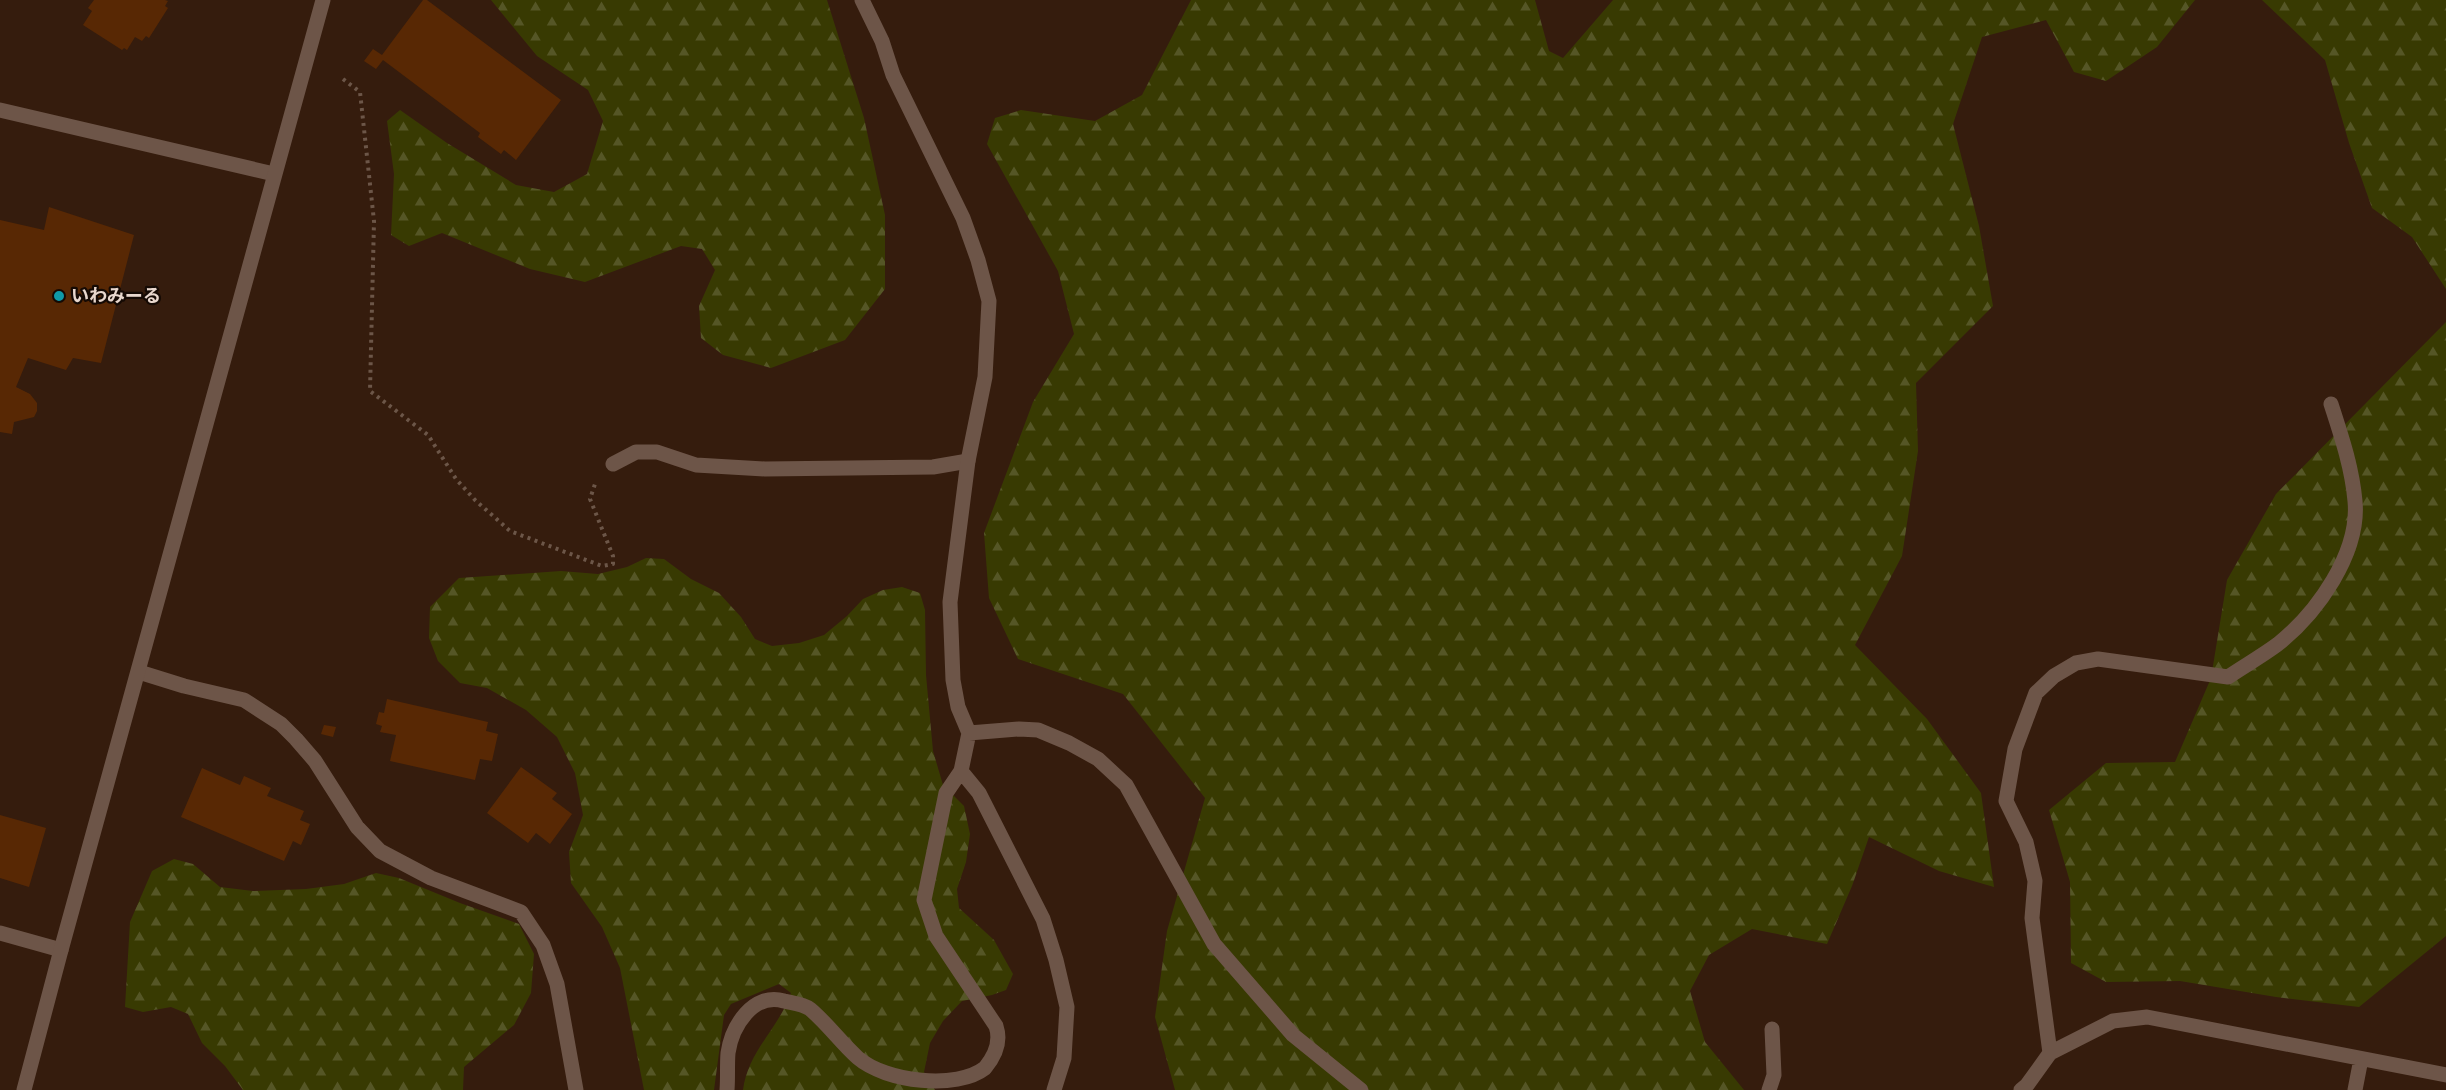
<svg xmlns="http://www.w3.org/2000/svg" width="2446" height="1090" font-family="Raleway,'Noto Sans JP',sans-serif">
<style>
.forest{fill:url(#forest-firs)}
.building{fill:#582804}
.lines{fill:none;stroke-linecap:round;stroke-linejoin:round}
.path{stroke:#6c5648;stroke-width:4;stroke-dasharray:3 4.5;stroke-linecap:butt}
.service{stroke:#6d5548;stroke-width:15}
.minor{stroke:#6d5548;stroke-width:15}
.tertiary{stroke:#6d5548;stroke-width:15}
.culture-dot{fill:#0f9aa8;stroke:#150a04;stroke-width:2}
.labels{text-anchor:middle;stroke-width:4.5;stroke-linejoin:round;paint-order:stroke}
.poi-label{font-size:18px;font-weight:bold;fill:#e8d7cd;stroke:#150a04;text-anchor:start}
</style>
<defs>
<pattern id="forest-firs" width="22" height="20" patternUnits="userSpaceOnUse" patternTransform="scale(1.5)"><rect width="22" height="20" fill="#383a02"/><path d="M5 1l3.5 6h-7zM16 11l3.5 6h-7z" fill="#555626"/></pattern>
</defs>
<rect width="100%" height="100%" fill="#351c0d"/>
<path class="forest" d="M491,0H827L864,118L885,215V289L845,340L771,368L723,355L701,338L699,306L715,270L702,249L681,246L585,282L530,269L442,233L409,246L391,235L394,174L387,121L400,110L447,143L516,185L554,192L587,174L603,121L588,90L537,56Z
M1191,0H1535L1549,51L1563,58L1613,0H2195L2157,47L2106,81L2074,72L2046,20L1982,37L1953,124L1979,226L1993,306L1916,383L1918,451L1902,556L1855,645L1927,719L1981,793L1994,887L1939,871L1869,837L1852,886L1827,944L1752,929L1709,955L1690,991L1705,1042L1744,1090H1175L1155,1017L1167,931L1205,798L1123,694L1018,659L989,598L984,533L1033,402L1074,334L1058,271L987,144L995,118L1021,110L1095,121L1142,95Z
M2262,0H2446V289L2412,237L2372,208L2349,143L2325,60Z
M2446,322V936L2359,1007L2276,997L2180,981L2106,982L2071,963L2070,882L2049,810L2106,763L2175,762L2211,678L2227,580L2276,494Z
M646,558L664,559L691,579L719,593L741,617L755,639L772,646L799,643L824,635L847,616L863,599L883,590L902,587L920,593L925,610L926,675L933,751L943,785L964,806L970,834L966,862L957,889L959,908L994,940L1013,974L1006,990L992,995L962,1001L943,1021L930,1043L924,1072L935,1090H743C748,1051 779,1028 791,993L779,984L731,1004L724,1015L714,1090H644L620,968L602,927L571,883L569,852L583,815L575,773L557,737L526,710L487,688L460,683L438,661L429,638L430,607L459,578L561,571L598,574L627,567Z
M174,859L193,864L220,887L253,891L306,889L344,884L376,873L399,878L460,903L519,924L534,954L531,993L514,1025L464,1067L463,1090H243L225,1066L202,1043L188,1014L171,1007L143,1012L125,1007L130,922L152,871Z"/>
<path class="building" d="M94,0H165L168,1L165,6L168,8L149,38L146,36L142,41L135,37L127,50L124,48L122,50L83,25L92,11L88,8Z
M423,0H427L561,100L516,160L504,150L501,154L478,137L480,133L383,60L376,69L364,61L373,49L382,55Z
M49,207L134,235L101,363L73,358L66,370L28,358L16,387L30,394L37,403V411L34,417L14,422L12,434L0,432V220L44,230Z
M387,699L488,722L486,731L498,734L492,761L480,759L475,780L390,761L396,735L380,732L382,726L376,724L379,712L384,713Z
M324,725L336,727L333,737L321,734Z
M521,767L557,793L552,799L572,814L550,844L536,833L528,843L487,813Z
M202,768L240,785L244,776L271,788L267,796L304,811L300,820L310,824L301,845L293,841L284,861L181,817Z
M0,815L46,828L29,887L0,878Z"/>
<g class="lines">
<path class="path" d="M343,79L360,92L374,221L370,391L428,435L456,479L475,500L510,531L602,566L613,564V556L590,499L595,484"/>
<path class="service" d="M613,464L636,452H657L696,465L765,469L933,467L968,461"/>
<path class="minor" d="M862,0L882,41L893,75L963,218L978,260L989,301L985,377L968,461L950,602L953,680L958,707L969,733L961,771L979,793L1043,919L1056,960L1067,1007L1064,1058L1054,1090
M0,110L274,174
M139,672L184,686L244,700L281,724L296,739L315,761L357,827L380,851L431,878L521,912L543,945L557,984L576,1090
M969,733L1019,729L1038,730L1069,743L1098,759L1126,785L1214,944L1293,1035L1361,1090
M0,933L61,950
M2050,1053L2032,918L2035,881L2026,842L2006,801L2015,749L2036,693L2054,676L2076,663L2098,659L2228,677C2244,666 2262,656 2278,644C2317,613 2360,553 2355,501C2352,467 2341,435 2331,404
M727,1090C728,1078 727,1065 728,1053C732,1026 753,992 784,1001C792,1003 803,1004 810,1009C827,1023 841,1043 858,1058C886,1082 957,1090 985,1068C995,1056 1001,1041 996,1026L936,936L924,900L946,793L961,771
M1769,1090L1774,1075L1772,1029
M2021,1090L2027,1085L2050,1053L2113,1021L2147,1017L2446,1075
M2355,1090L2361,1059"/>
<path class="tertiary" d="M24,1090L61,950L323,0"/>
</g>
<circle class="culture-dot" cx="59" cy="296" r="6"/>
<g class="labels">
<g class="poi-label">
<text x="71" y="302">いわみーる</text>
</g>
</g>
</svg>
